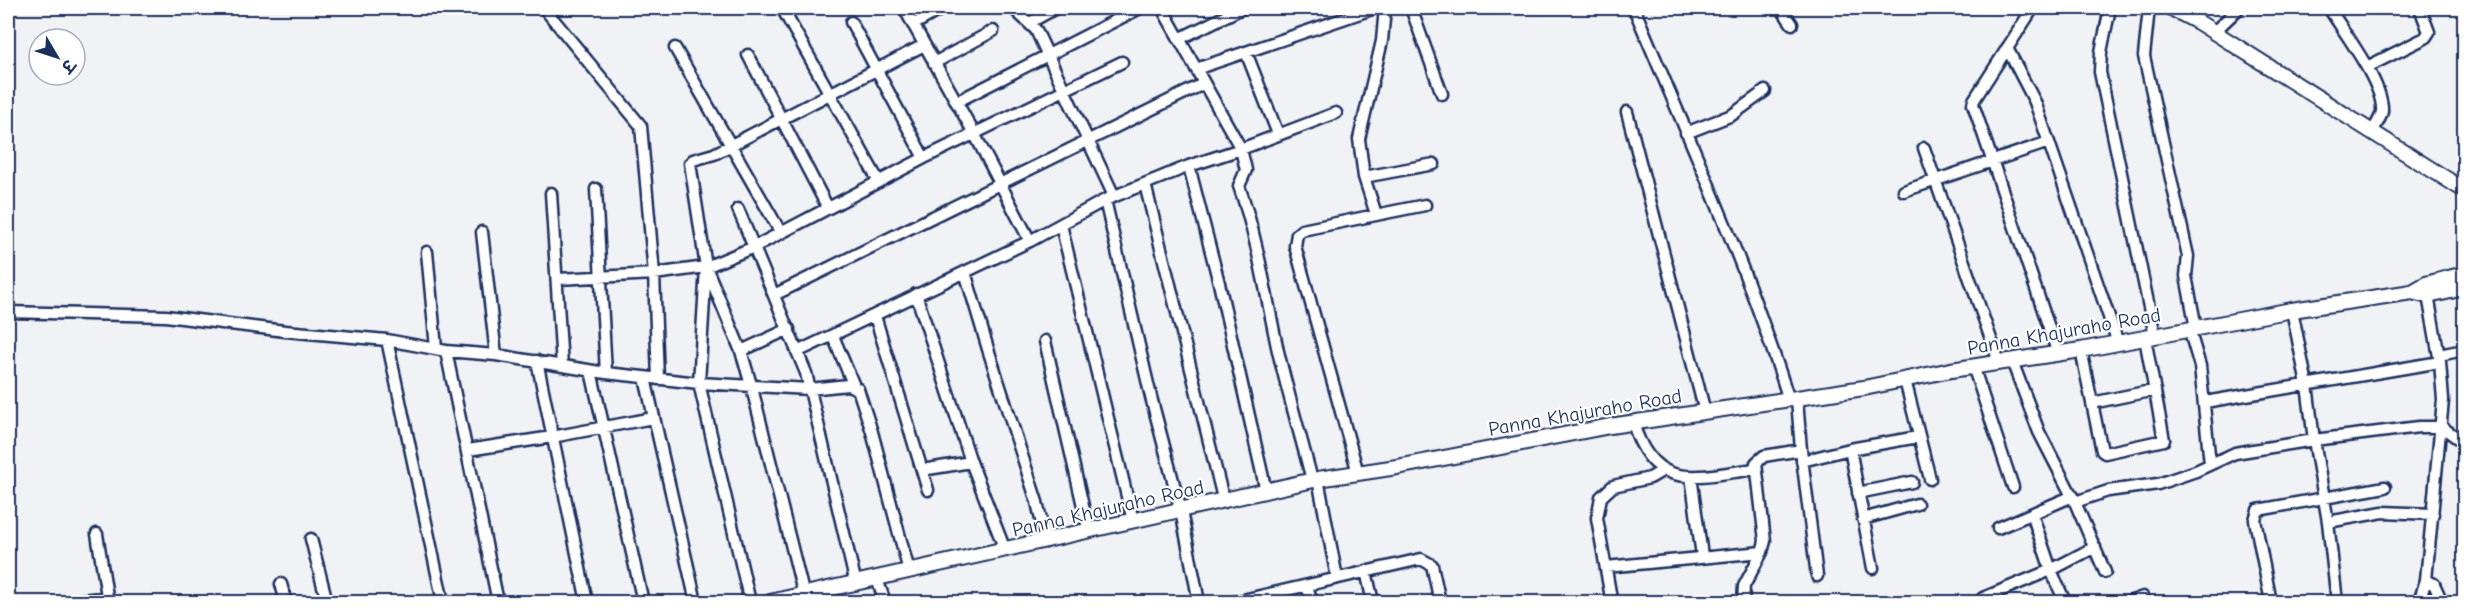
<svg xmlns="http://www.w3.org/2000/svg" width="2472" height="610" font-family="'Comic Neue','Playpen Sans Deva',sans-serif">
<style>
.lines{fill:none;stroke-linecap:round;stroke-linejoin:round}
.minor-casing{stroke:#1b2f5e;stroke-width:15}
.major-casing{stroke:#1b2f5e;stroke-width:18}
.minor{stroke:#fff;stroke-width:10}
.major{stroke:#fff;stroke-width:14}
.labels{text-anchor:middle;stroke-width:4.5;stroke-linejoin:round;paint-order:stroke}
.street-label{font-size:20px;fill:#1b2f5e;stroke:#fff}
</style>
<rect width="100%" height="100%" fill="#f1f2f5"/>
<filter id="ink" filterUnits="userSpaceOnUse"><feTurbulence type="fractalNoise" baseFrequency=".0167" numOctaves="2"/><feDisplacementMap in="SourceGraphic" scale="12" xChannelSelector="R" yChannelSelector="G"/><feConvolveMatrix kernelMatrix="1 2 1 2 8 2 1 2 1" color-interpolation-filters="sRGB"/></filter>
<g filter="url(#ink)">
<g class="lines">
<g class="minor-casing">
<path id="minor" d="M544,8L641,126L654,274L658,379
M782,8L879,182
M904,8L975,135L1030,241
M1013,8L1036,30L1114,196
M1162,8L1241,149L1246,170L1239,186C1258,240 1266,296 1278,351C1288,394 1301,437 1312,480
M1411,8L1442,94
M1634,8C1688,137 1747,266 1789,400
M1781,8L1792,24
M2033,8L1974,100L1973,104L2058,354
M2110,8L2101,52L2100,72L2155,336
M2149,8L2144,56L2188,256L2186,276L2196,328
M2329,8C2343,31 2384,84 2382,111C2381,119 2375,126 2372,132
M851,22L924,158
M1029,23L1056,8
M913,25L943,8
M2214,32L2239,8
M1179,39L1242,8
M675,48L781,233
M2007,48L2035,102L2118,343
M1246,52L1278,134
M748,55L828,208
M934,63L993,31
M2367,67L2425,38L2429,32L2420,8
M1196,69L1375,8
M956,102L1140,8
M1627,112L1705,412
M1686,133L1732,115L1765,91
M1924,148L1999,362
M1189,166L1219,283L1266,491
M1364,177L1434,164
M1145,184L1224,502
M596,189L606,373
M1904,191L2049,142
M551,193L562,366
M1105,200L1151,397L1181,511L1199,602
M738,209L806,373L856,584
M1376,214L1364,177L1359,139L1382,41L1385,8
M1061,225L1133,521
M482,232L496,355
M427,252L436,348
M706,267L754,247L924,158L1122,62
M965,272L988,349L1037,502L1046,542
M558,279L654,274L706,267L741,351L752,388L804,596
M916,294L971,462L1005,550
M774,295L1203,84
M2292,310L2307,385L2314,440L2328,522L2337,602
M8,312L166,316L285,331L387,340L446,351L496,355L606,373L699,383L809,389L848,385L858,389L872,432L909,571
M875,316L928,490
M2189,329L2200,366L2210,464
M833,336L854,386
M387,340L443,602
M1045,341L1089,532
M2081,350L2102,451L2105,453L2164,440L2145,338
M446,351L498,602
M741,351L789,329
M797,352L1030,241L1105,200L1189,166L1241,149L1336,113
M2439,355L2464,350
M537,361L587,602
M2012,361L2039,432L2075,502L2105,572
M1973,366L2013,487
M591,371L643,602
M645,378L696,602
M1905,380L1930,479
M1797,399L1801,450L1817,576
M2205,402L2440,362
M2092,403L2155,390
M1633,423C1654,494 1697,476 1756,469
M1850,449L1873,568
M468,450L552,437L653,418
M1802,461L1850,449L1918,437
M922,470L971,462
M1358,473L1295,246L1297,234L1302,230L1425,205
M1691,476L1702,556
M1318,479L1337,578
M1858,493L1912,482
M2075,502L2108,491L2158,484L2196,471L2235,453L2314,440L2419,427H2442L2464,443
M1863,519L1917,504
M2328,522L2383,512L2433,514
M1998,528L2073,496
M97,534L108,602
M311,539L327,602
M1606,567L1762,552
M1366,571L1373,602
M877,579L885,602
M2426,580L2434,584L2442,602
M281,584L286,602
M1307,586L1312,602
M1611,598L1597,518L1601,497L1613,486L1650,478L1662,471
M1983,598L2051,570L2032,514
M67,602L107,597
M750,602L699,383L706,267L690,163L693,160L714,154L924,45
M1234,602L1421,559L1432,565L1440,602
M1743,602L1744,586L1762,552L1765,541L1756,463L1764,456L1801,450
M2065,602L2051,570L2095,547
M2129,602L2143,597
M2271,602L2255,520L2258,510L2385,487
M2419,602L2426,580L2443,400L2440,362L2427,290"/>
</g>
<g class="major-casing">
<path id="major" d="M2171,8L2198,22L2464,190
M2412,292L2426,284L2464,274
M770,602L1318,479L1397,467L1610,426L1864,388L1951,370L2081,350L2292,310L2412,292L2428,296L2464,288"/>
</g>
<use href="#minor" class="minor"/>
<use href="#major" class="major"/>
</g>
</g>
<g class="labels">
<g class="street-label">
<text transform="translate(2064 331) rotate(-10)" y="7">Panna Khajuraho Road</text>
<text transform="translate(1585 412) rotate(-10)" y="7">Panna Khajuraho Road</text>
<text transform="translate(1108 508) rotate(-13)" y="7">Panna Khajuraho Road</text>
</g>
</g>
<rect width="2472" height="610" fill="none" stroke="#fff" stroke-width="30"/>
<rect x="15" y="15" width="2442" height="580" fill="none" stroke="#1b2f5e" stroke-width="2" filter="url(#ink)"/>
<g transform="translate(57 57) rotate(129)"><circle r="28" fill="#ffffff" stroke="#a4acbf" stroke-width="1.5"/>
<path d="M0-4.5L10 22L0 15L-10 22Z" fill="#1b2f5e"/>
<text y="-9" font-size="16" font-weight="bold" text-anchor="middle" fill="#1b2f5e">उ</text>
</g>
</svg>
